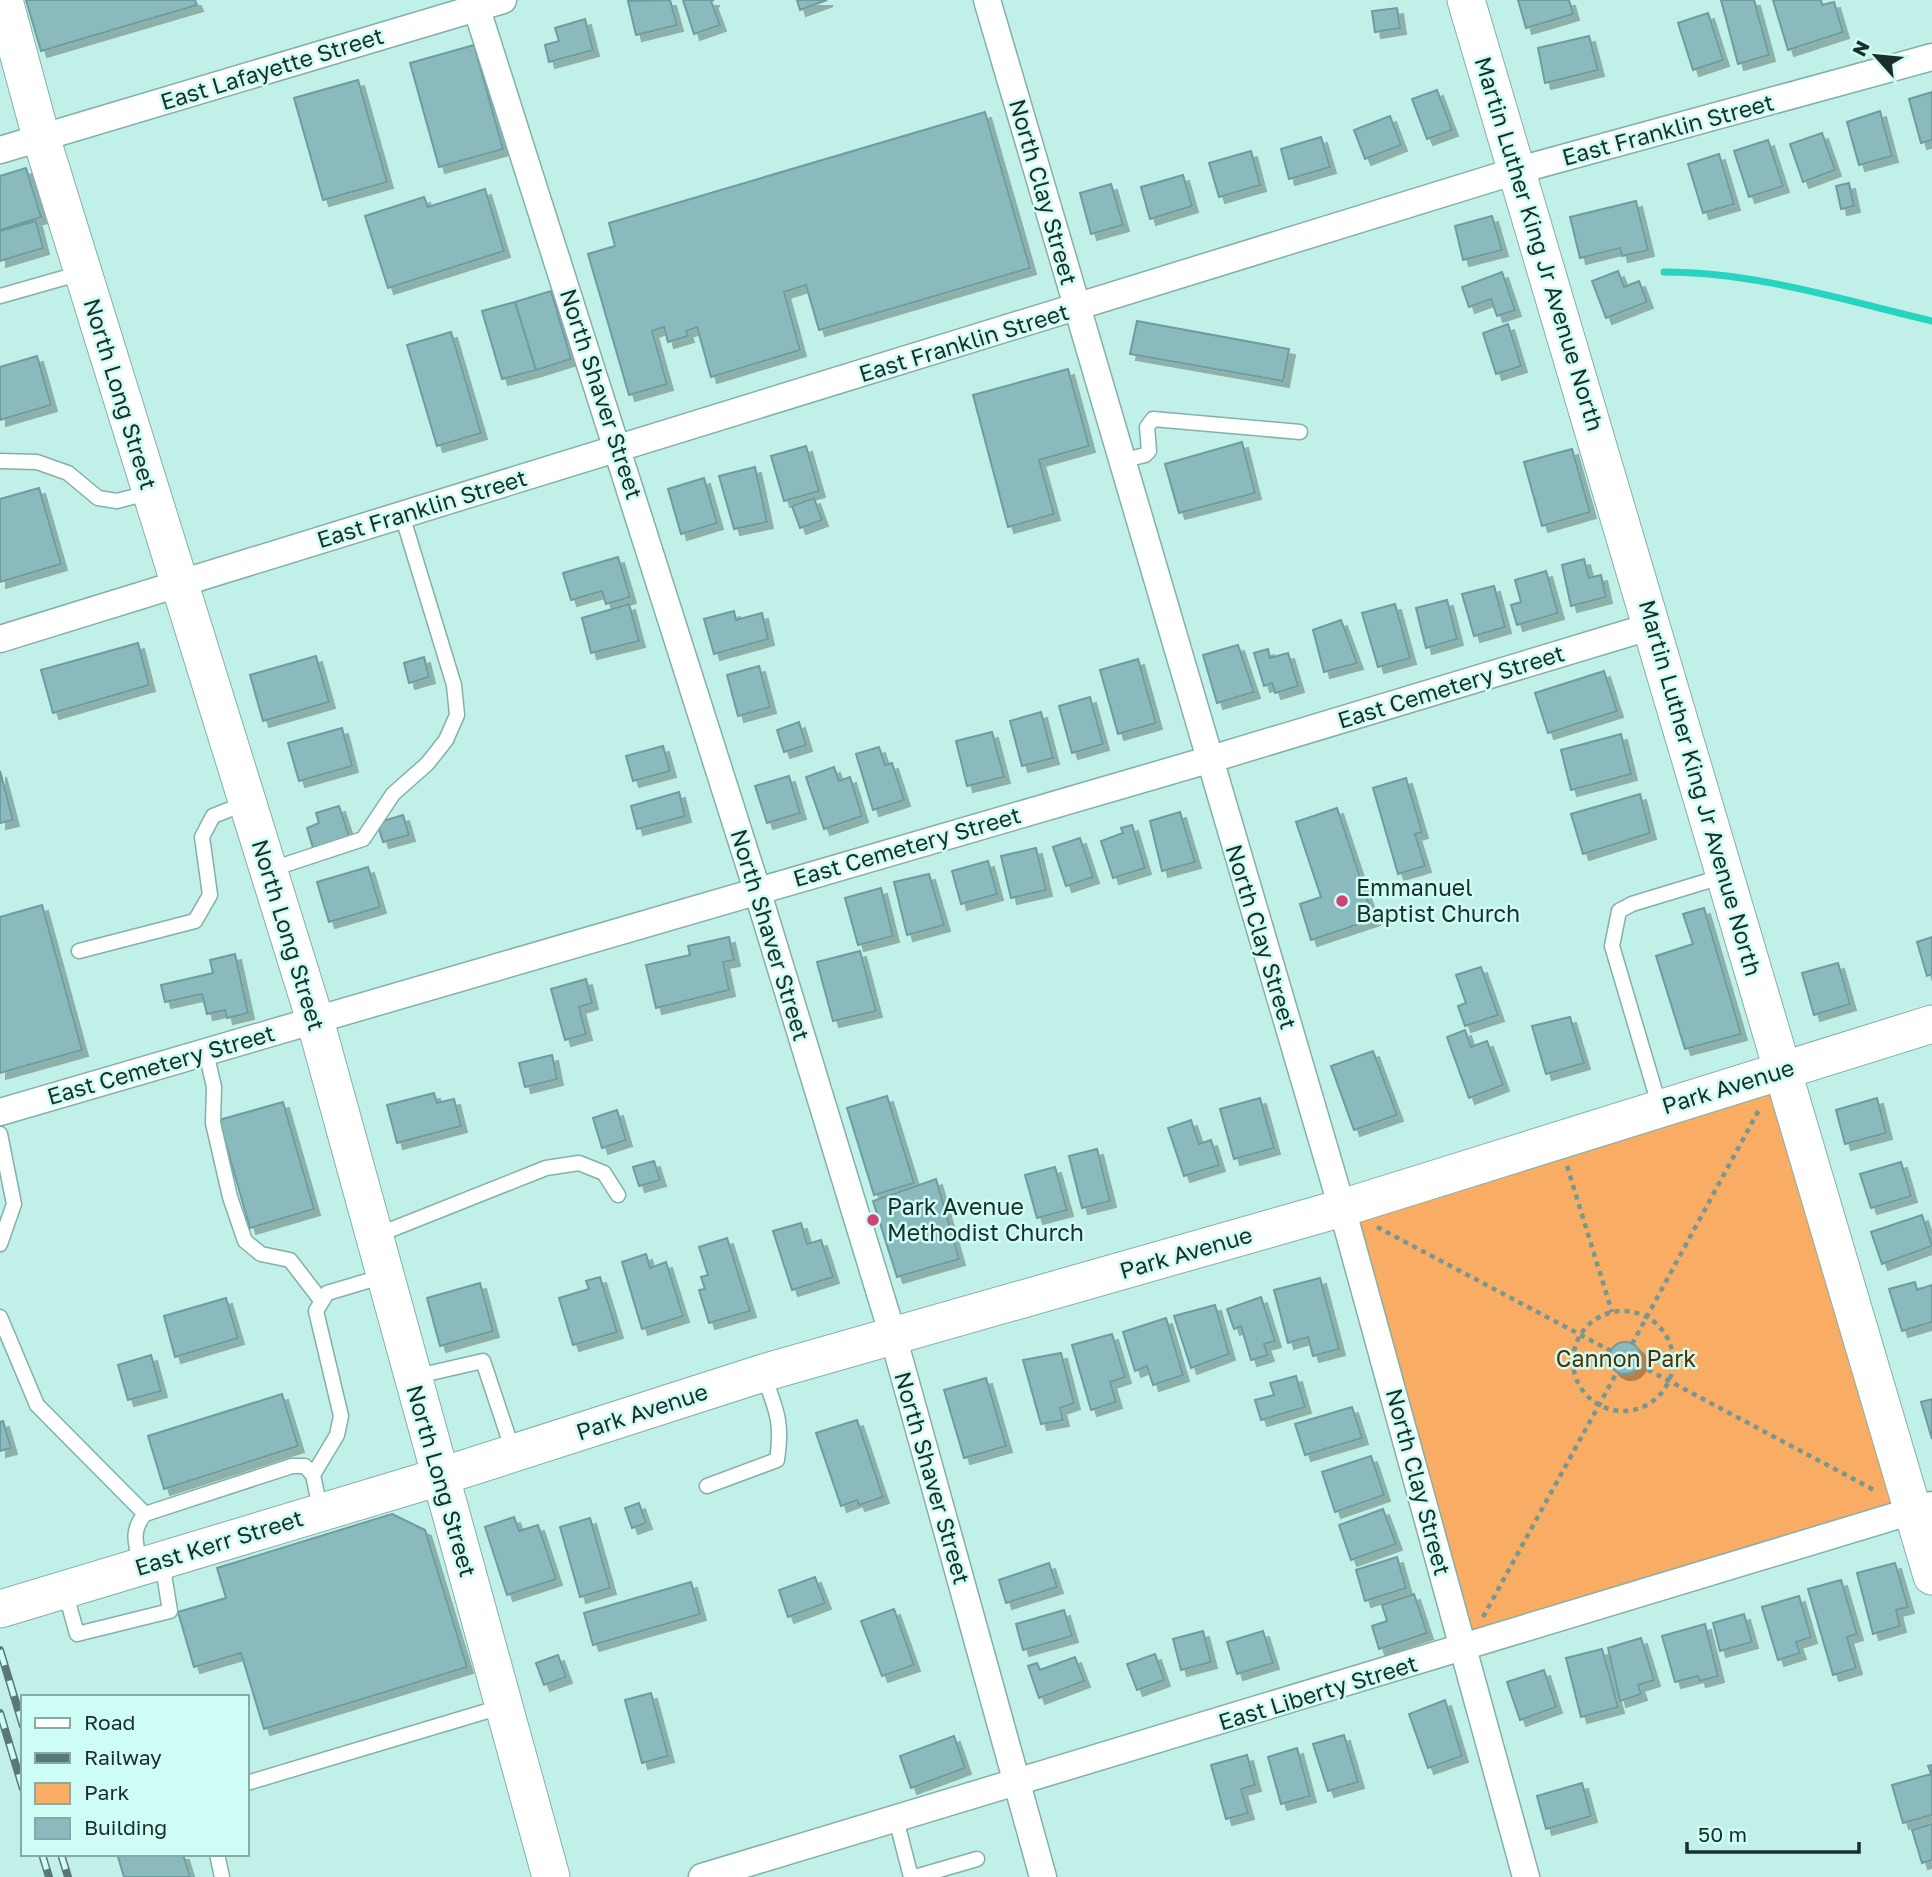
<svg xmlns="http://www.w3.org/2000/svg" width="1932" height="1877" font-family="'Golos Text',sans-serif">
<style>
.green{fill:#f9ac64}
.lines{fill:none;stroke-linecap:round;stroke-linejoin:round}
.stream{stroke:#27d4c0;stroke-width:7}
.building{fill:#8bbabe;stroke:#6e9ca0;stroke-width:2;filter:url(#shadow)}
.lane-casing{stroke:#83b1a9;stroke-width:17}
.street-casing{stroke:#83b1a9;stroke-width:29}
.secondary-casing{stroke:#83b1a9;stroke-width:39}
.path{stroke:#759892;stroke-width:4.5;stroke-dasharray:5 5;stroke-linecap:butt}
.lane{stroke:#fff;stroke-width:14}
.street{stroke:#fff;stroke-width:26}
.secondary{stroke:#fff;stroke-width:37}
.rail-casing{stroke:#5b7974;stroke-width:8}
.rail{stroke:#cdfdf4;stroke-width:5;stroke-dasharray:16;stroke-linecap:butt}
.poi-dot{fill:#cf4274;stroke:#cdfdf4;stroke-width:2.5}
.labels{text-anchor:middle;stroke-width:5;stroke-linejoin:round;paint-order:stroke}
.street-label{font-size:23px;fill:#1b2e2b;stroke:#cdfdf4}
.poi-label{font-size:23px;fill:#1b2e2b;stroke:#cdfdf4;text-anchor:start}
.park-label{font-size:23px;fill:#552e00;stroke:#cdfdf4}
</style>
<defs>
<filter id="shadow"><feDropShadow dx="6" dy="6" stdDeviation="0" flood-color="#0004"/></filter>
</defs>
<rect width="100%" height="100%" fill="#c0f0e7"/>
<path class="green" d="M1783,1070L1912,1511L1463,1649L1342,1208Z"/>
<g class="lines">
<path class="stream" d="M1664,272C1756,272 1843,300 1932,321"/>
</g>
<path class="building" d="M26,0H195L197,5L41,51Z
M670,0L677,25L636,35L628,1Z
M683,0H714L711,1L720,25L694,34Z
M797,0H827L800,10Z
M1518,0H1569L1573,14L1526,28Z
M1721,0H1754L1769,55L1738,64Z
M1773,0H1821L1822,5L1834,2L1843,32L1788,50Z
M1397,8L1400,28L1375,32L1372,11Z
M1708,13L1723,60L1693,70L1678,23Z
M585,19L593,50L549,62L545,45L559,41L555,28Z
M1589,36L1598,70L1545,83L1538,48Z
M474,45L503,149L439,167L410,63Z
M358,80L387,182L323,200L294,98Z
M1437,90L1452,130L1427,139L1412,99Z
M1932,92V140L1921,143L1909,99Z
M1880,111L1892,156L1859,165L1847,122Z
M985,112L1030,268L819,330L806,285L784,292L800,350L711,377L697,327L686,331L688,336L668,342L664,327L652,331L667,384L629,395L588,254L615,246L609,223Z
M1390,116L1401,145L1365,159L1354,130Z
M1822,133L1835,170L1803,182L1790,144Z
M1321,137L1330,167L1289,179L1281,149Z
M1768,140L1783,186L1749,197L1734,151Z
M1251,151L1260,185L1219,197L1209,163Z
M1719,154L1734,204L1703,213L1688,164Z
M26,168L41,217L0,230V176Z
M1183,175L1192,206L1150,219L1141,187Z
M1849,183L1854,206L1841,209L1836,186Z
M1111,184L1123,225L1091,234L1080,193Z
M485,189L504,251L388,288L365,216L424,197L428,207Z
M1636,201L1648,250L1622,256L1620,248L1580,258L1570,217Z
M1492,216L1502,250L1463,260L1455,226Z
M36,221L43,248L0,261V231Z
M1618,271L1624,287L1639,281L1647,302L1606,318L1592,281Z
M1502,272L1515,310L1497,316L1491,299L1469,307L1462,287Z
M551,291L571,359L536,370L515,302Z
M515,302L536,370L502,379L482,311Z
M1137,321L1289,349L1283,381L1130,354Z
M1508,324L1521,366L1496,374L1483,333Z
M451,332L481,433L437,446L407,345Z
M37,356L51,405L0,420V367Z
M1068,369L1089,446L1039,460L1054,514L1008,527L973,395Z
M1242,442L1255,493L1179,513L1165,464Z
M806,446L819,491L784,501L771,456Z
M1572,449L1590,512L1542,526L1524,462Z
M755,467L767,522L734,529L719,476Z
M704,478L717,523L681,534L668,489Z
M39,488L61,564L0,582V499Z
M814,498L822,520L800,528L792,506Z
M618,557L630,597L606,604L602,591L571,600L563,573Z
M1584,559L1589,578L1601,575L1606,597L1571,606L1562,565Z
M1546,571L1558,613L1517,625L1511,605L1521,602L1515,580Z
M1494,586L1505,627L1474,636L1462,594Z
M1447,600L1457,639L1426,648L1416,608Z
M629,604L639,641L591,653L582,618Z
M1395,604L1410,658L1378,667L1362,613Z
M734,611L736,620L762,613L768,639L714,654L704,619Z
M1341,620L1357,663L1324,672L1313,630Z
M138,643L149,685L53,713L41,670Z
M1238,645L1254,692L1217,703L1203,655Z
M1268,649L1270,658L1288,653L1298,686L1275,693L1272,683L1264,686L1254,653Z
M316,656L329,702L263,721L250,675Z
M424,657L429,677L409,683L404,663Z
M1138,659L1156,723L1118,734L1100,670Z
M759,666L770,707L738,716L727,675Z
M1604,671L1617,711L1548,733L1535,693Z
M1090,697L1103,744L1072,753L1059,706Z
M1041,712L1053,758L1022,766L1010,721Z
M799,722L806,745L784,752L777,730Z
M342,728L352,766L299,781L288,743Z
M992,732L1004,777L967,786L956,741Z
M1621,734L1631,774L1571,790L1561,750Z
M663,746L670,771L633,781L626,756Z
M879,747L885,765L892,763L904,800L873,810L856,754Z
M834,767L839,781L850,777L862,816L824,829L806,777Z
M0,771L13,820L0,823Z
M789,776L800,813L767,823L755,786Z
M1406,778L1422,832L1415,834L1425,866L1398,874L1373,788Z
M679,792L685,816L637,829L631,806Z
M1640,794L1650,833L1583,854L1571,814Z
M339,806L350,839L314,851L307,828L319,823L316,813Z
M1337,808L1374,919L1311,940L1300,904L1321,897L1296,822Z
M1180,812L1195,862L1162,871L1150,821Z
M403,815L409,835L383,842L377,823Z
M1132,825L1145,868L1113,878L1101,841L1123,833L1121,828Z
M1080,838L1093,877L1066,886L1053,847Z
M1036,848L1046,890L1011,898L1001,856Z
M988,861L997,894L961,904L952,871Z
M368,867L380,907L329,922L317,882Z
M929,874L944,925L907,935L894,882Z
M881,888L893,936L858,945L845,898Z
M42,905L82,1050L0,1073V917Z
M1704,908L1741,1034L1685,1049L1656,956L1693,944L1683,914Z
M729,937L734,960L723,962L729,990L656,1008L646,965L690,955L688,946Z
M1932,937V974L1927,976L1917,942Z
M860,951L876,1011L833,1021L817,962Z
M235,954L248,1013L227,1018L225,1010L207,1014L202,994L165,1002L161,985L213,973L210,960Z
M1838,963L1850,1004L1814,1015L1802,973Z
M1481,967L1498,1015L1465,1026L1458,1006L1466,1003L1456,975Z
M586,979L592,1003L579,1007L586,1034L565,1040L551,989Z
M1570,1017L1584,1063L1546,1074L1532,1026Z
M1465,1030L1471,1047L1487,1041L1503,1085L1469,1098L1447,1037Z
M1373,1051L1397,1115L1354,1130L1331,1066Z
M552,1055L557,1079L525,1087L519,1063Z
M434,1093L437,1103L454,1099L461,1126L397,1143L387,1105Z
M887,1096L914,1183L874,1195L847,1108Z
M1260,1098L1274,1148L1234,1159L1220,1109Z
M1877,1098L1886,1133L1845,1144L1836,1110Z
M283,1102L314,1209L250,1228L219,1120Z
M617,1110L626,1140L602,1148L593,1118Z
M1191,1120L1199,1144L1211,1140L1219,1165L1184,1176L1168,1128Z
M1097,1149L1110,1201L1082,1208L1069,1156Z
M654,1161L660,1180L639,1186L633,1167Z
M1901,1162L1911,1196L1871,1208L1860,1174Z
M1055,1167L1067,1210L1037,1218L1025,1175Z
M936,1179L959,1259L897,1277L873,1201Z
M1922,1215L1932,1246L1882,1264L1871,1232Z
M801,1223L807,1244L821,1240L833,1277L792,1290L773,1231Z
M727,1238L750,1311L709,1323L699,1290L705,1289L701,1277L708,1275L699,1247Z
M646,1254L650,1268L666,1262L683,1316L642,1329L622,1262Z
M600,1277L617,1332L573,1345L559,1298L589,1289L586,1281Z
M1320,1278L1339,1349L1313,1356L1308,1337L1288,1343L1274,1290Z
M1915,1282L1917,1290L1932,1285V1322L1902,1331L1889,1289Z
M480,1283L493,1331L440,1346L427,1298Z
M1261,1297L1275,1341L1264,1344L1268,1355L1251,1360L1241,1326L1234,1329L1227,1309Z
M226,1298L238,1338L175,1357L164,1316Z
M1215,1305L1229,1354L1191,1368L1174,1316Z
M1166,1318L1183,1375L1153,1385L1147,1366L1135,1371L1123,1332Z
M1112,1334L1125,1377L1110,1382L1116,1402L1091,1410L1072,1345Z
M1609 1358a16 16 0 1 1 32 0a16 16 0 1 1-32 0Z
M1061,1353L1074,1403L1060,1408L1063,1420L1041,1424L1023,1360Z
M151,1355L161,1391L128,1400L118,1365Z
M1296,1376L1305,1407L1261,1420L1255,1400L1274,1395L1270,1383Z
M986,1378L1006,1446L964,1458L944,1390Z
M282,1394L298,1446L164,1489L148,1436Z
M1932,1399V1439L1921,1402Z
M1352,1407L1362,1438L1305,1455L1295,1424Z
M857,1420L883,1497L859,1505L857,1500L841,1506L816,1433Z
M3,1421L11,1448L0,1451V1422Z
M1371,1456L1384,1495L1335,1512L1322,1472Z
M639,1503L646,1523L632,1528L625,1508Z
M1383,1509L1396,1544L1351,1560L1339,1525Z
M392,1514L425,1530L467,1667L264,1729L241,1653L194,1667L178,1612L226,1598L217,1568Z
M514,1517L519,1531L538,1525L556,1579L507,1595L485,1527Z
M590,1518L610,1588L580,1597L560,1527Z
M1397,1557L1406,1588L1365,1601L1356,1570Z
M1049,1563L1057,1587L1006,1603L999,1580Z
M1895,1563L1908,1607L1896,1610L1900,1626L1873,1634L1857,1573Z
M815,1577L825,1603L788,1617L779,1590Z
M1841,1580L1857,1634L1847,1637L1856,1668L1833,1675L1808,1589Z
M691,1582L700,1614L593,1645L584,1613Z
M1414,1594L1427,1633L1379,1649L1372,1626L1387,1621L1382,1605Z
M1799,1596L1811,1637L1796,1642L1800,1653L1778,1660L1762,1607Z
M894,1609L914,1665L882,1676L861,1621Z
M1064,1610L1072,1636L1023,1650L1016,1624Z
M1744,1614L1752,1642L1720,1651L1713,1623Z
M1705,1624L1718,1676L1700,1681L1698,1676L1675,1682L1662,1636Z
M1203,1631L1211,1662L1181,1670L1173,1639Z
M1263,1631L1273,1663L1237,1674L1227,1642Z
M1641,1638L1654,1680L1638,1685L1641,1694L1620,1701L1608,1648Z
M1602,1649L1618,1707L1581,1717L1566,1658Z
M1155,1654L1164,1680L1137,1690L1127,1664Z
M558,1655L566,1677L544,1685L536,1663Z
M1075,1657L1084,1681L1039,1698L1028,1666L1037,1663L1040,1670Z
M1544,1670L1556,1707L1520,1720L1507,1682Z
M651,1693L668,1756L642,1763L625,1700Z
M1445,1700L1462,1756L1428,1768L1409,1714Z
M1344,1735L1358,1782L1328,1791L1313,1744Z
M954,1736L965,1768L911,1788L900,1756Z
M1297,1748L1310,1796L1281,1804L1268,1757Z
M1247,1755L1255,1785L1241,1789L1248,1813L1226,1819L1211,1765Z
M1932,1765V1815L1903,1823L1892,1785L1931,1774L1928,1766Z
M1582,1783L1591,1816L1546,1829L1537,1796Z
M1932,1824V1860L1922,1863L1912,1830Z
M127,1854H183L190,1877H124L118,1857Z"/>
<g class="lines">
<g class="lane-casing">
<path id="lane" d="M0,296L81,273
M0,461L37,462L68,473L98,498L117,501L151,492
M1121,461L1145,455L1149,451L1147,427L1153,419L1300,432
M269,870L363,839L393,794L427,764L446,740L457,715L454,685L402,515
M79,951L195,921L210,895L202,837L213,816L246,803
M206,1052L214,1087L213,1123L230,1197L245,1241L261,1254L290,1260L320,1299
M1660,1108L1612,946L1619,911L1632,904L1724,876
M0,1134L14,1204L0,1244
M375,1236L546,1168L579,1163L604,1173L618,1195
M0,1317L37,1405L145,1514
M413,1377L483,1361L514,1454
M313,1475L337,1435L341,1416L316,1311L327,1293L384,1276
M707,1486L777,1460C783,1422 776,1409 763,1374
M141,1565C136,1545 130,1531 145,1514L292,1466H305L313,1475L321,1513
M65,1591L77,1634L170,1611L162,1562
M247,1783L504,1706
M896,1819L911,1877
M217,1854L222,1877
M915,1877L977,1859"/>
</g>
<g class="street-casing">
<path id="street" d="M474,0L753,877L893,1336L1043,1877
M987,0L1342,1208L1526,1877
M0,150L503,0
M0,639L1519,170L1932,57
M0,1112L1208,760L1652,626
M702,1877L1932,1505"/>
</g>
<g class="secondary-casing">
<path id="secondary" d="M4,0L41,137L315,1020L551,1877
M1466,0L1932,1576
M0,1609L439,1477L763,1373L1342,1208L1932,1024"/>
</g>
<path class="path" d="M1567,1166L1612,1312
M1377,1227L1611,1351
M1573 1361a50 50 0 1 1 100 0a50 50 0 1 1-100 0Z
M1632,1344L1760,1108
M1639,1365L1876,1491
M1483,1617L1617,1372"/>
<use href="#lane" class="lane"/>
<use href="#street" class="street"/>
<use href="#secondary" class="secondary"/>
<g class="rail-casing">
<path id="rail" d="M0,1650L23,1726
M0,1713L23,1789
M42,1854L49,1877
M61,1854L68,1877"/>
</g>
<use href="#rail" class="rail"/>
</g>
<g class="poi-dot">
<circle cx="1342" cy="901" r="7"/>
<circle cx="873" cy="1220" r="7"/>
</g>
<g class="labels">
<g class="street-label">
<text transform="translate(272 69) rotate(-17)" y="8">East Lafayette Street</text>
<text transform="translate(1668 130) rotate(-15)" y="8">East Franklin Street</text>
<text transform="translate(1043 192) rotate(74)" y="8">North Clay Street</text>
<text transform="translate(1539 244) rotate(73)" y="8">Martin Luther King Jr Avenue North</text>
<text transform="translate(964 343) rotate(-17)" y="8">East Franklin Street</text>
<text transform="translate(120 394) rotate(73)" y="8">North Long Street</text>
<text transform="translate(601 394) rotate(72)" y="8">North Shaver Street</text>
<text transform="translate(422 509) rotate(-17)" y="8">East Franklin Street</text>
<text transform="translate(1451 687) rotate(-17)" y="8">East Cemetery Street</text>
<text transform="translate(1700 788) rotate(74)" y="8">Martin Luther King Jr Avenue North</text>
<text transform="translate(907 847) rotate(-16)" y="8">East Cemetery Street</text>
<text transform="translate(288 935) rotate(73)" y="8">North Long Street</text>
<text transform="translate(770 935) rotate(73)" y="8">North Shaver Street</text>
<text transform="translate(1261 937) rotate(73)" y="8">North Clay Street</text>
<text transform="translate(161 1065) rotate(-16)" y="8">East Cemetery Street</text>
<text transform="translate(1728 1087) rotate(-17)" y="8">Park Avenue</text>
<text transform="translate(1186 1253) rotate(-16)" y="8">Park Avenue</text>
<text transform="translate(642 1412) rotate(-18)" y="8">Park Avenue</text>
<text transform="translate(932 1478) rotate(74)" y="8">North Shaver Street</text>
<text transform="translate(441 1481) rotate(74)" y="8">North Long Street</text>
<text transform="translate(1418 1482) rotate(75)" y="8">North Clay Street</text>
<text transform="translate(219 1543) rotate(-17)" y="8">East Kerr Street</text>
<text transform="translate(1318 1693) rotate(-17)" y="8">East Liberty Street</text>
</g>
<g class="poi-label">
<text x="1356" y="896">Emmanuel<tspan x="1356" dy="26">Baptist Church</tspan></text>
<text x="887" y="1215">Park Avenue<tspan x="887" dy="26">Methodist Church</tspan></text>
</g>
<g class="park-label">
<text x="1626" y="1367">Cannon Park</text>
</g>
</g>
<rect x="21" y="1695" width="228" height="161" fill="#cdfdf4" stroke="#86aaa4" stroke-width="2"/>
<rect x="35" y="1718" width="35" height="10" fill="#ffffff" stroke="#86aaa4" stroke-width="2"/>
<text x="84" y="1730" font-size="21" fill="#1b2e2b">Road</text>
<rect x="35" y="1753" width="35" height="10" fill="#5b7974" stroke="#86aaa4" stroke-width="2"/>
<text x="84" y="1765" font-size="21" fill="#1b2e2b">Railway</text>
<rect x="35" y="1783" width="35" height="21" fill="#f9ac64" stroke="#86aaa4" stroke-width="2"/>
<text x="84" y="1800" font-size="21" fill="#1b2e2b">Park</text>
<rect x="35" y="1818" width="35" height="21" fill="#8bbabe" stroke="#86aaa4" stroke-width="2"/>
<text x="84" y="1835" font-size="21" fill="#1b2e2b">Building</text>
<g transform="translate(1876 56) rotate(297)" stroke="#cdfdf4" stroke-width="5" paint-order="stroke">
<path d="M0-5L12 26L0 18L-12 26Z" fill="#1b2e2b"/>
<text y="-10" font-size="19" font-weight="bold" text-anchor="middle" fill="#1b2e2b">N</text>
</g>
<path d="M1687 1842v10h172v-10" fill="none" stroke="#1b2e2b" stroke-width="3.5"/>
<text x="1698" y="1842" font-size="21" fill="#1b2e2b" stroke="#cdfdf4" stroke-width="5" paint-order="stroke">50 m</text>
</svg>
